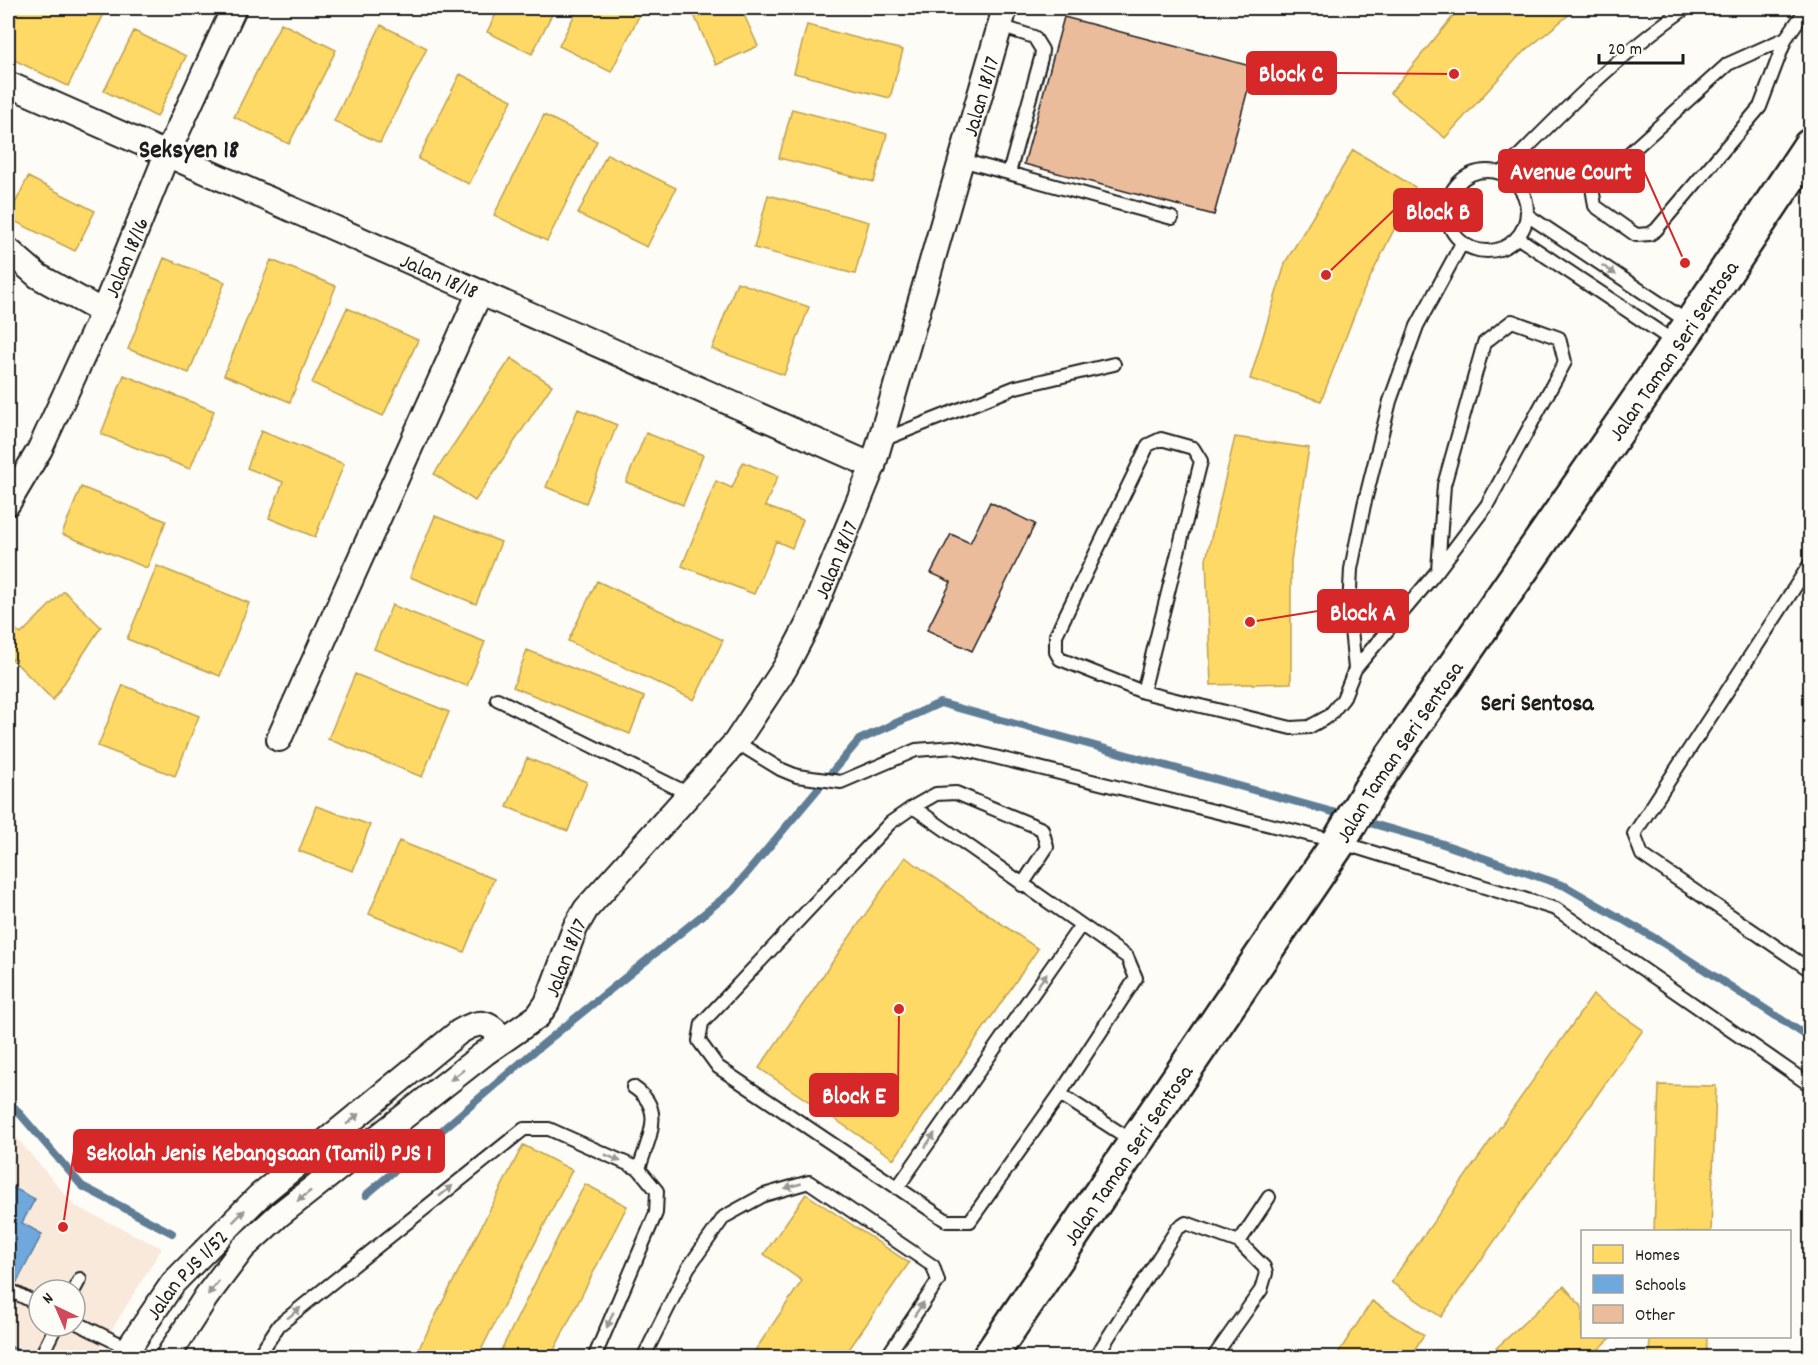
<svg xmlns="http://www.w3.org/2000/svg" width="1818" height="1365" font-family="Dekko,sans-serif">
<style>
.built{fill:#f8e9db;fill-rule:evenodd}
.homes{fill:#ffd966;stroke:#bba050;stroke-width:1.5}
.schools{fill:#6fa8dc;stroke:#567ea2;stroke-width:1.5}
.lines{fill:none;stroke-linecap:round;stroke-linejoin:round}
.stream{stroke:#5f7e96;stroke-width:8}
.building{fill:#ebbc9b;stroke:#1c1c1c;stroke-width:1.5}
.service-casing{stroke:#1c1c1c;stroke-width:16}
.minor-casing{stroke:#1c1c1c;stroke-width:28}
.secondary-casing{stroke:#1c1c1c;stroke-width:38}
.service{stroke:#fdfcf7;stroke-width:12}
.minor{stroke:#fdfcf7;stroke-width:24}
.secondary{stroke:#fdfcf7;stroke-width:33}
.oneway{fill:#989794}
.labels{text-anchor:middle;stroke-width:6;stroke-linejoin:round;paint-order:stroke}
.street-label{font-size:22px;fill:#1c1c1c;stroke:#fdfcf7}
.neighbourhood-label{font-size:24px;font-weight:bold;fill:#1c1c1c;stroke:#fdfcf7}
.quarter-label{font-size:26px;font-weight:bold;fill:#1c1c1c;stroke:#fdfcf7}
.leader{fill:none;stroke:#d62828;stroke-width:2}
.callout-dot{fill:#d62828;stroke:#fdfcf7;stroke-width:2}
.callout{fill:#d62828;stroke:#d62828;stroke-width:2}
.callout-label{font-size:24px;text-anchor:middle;font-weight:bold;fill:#fff}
</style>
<rect width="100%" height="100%" fill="#fdfcf7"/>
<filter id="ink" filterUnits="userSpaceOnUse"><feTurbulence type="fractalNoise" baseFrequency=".0167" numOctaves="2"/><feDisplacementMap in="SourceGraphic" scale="12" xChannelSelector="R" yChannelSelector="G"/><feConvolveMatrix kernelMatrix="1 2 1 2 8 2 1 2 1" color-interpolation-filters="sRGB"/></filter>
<g filter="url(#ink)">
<path class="built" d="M8,1128L75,1206L162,1248L95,1357H8ZM39,1290H75V1326H39Z"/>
<path class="homes" d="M8,8H107L68,86L8,57Z
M499,8H555L532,54L487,32Z
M578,8H643L611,72L559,46Z
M691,8H741L758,46L716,65Z
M1460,8H1577L1519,56L1445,138L1390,93Z
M281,23L336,50L289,144L234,117Z
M381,25L427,48L380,143L334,121Z
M807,25L903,50L890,98L794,73Z
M134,31L186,56L157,117L104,91Z
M460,74L512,100L469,184L418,159Z
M792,109L887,134L874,182L779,158Z
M544,115L597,141L547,241L494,215Z
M1353,150L1415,187L1364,290L1321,401L1250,379L1286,261Z
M607,154L676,188L647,247L578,214Z
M28,177L95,211L75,251L8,218Z
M768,195L869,222L855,274L754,248Z
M164,258L225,282L189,373L128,349Z
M271,260L336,286L290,402L224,375Z
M737,282L809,307L784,375L712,349Z
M347,308L418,340L383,416L312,383Z
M511,358L552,385L475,501L434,474Z
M124,375L214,411L190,469L101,434Z
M578,409L617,425L586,503L546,487Z
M261,431L344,464L315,537L269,518L283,482L247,468Z
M646,433L703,455L683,505L626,482Z
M1235,437L1309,448L1291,560V683L1211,685L1206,559Z
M743,462L778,476L765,506L803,520L792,548L776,541L754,594L682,566L716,481L732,488Z
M81,487L166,521L147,568L62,534Z
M435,516L501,542L476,604L410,577Z
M157,566L249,603L220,676L127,639Z
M597,581L723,640L694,700L568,641Z
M64,591L101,627L53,700L8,655V623L21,634Z
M392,605L485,642L467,686L374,649Z
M527,650L644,697L630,734L513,687Z
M355,674L449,712L422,777L328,739Z
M123,685L199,716L175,776L98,746Z
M527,758L587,782L568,831L507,807Z
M316,806L370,825L353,871L299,851Z
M399,841L494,879L464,952L369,914Z
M905,857L1038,949L894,1159L759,1068Z
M1593,995L1643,1030L1441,1317L1391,1282Z
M1659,1085L1716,1086L1711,1232H1654Z
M523,1145L572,1170L477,1358H414Z
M585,1184L627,1206L550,1358H497Z
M806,1194L909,1263L843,1358H750L802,1281L764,1254Z
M1564,1286L1582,1307V1336L1611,1338L1589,1358H1499L1493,1351Z
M1372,1301L1424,1335L1409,1358H1335Z
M1650,1336H1707L1706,1358H1649Z"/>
<path class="schools" d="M8,1185L35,1199L22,1223L42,1234L17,1282L8,1277Z
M8,1345L24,1353L22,1358H8Z"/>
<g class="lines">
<path class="stream" d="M1359,820L1440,843L1565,886L1663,943L1810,1038
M8,1100L82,1186L172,1233
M366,1195L531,1054L732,891L859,740L940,703L1347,816"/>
</g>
<path class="building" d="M1064,17L1254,67L1214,215L1024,164Z
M990,502L1035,524L972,651L927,630L951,582L931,573L951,534L970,543Z"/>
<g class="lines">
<g class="service-casing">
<path id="service" d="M1000,26L1034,37L1042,50L1041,58L1009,173
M1786,38L1728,64L1592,187L1595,206L1636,235L1650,234L1656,230L1760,107L1786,38L1807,8
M961,160L1172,218
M1447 211a40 40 0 1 1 80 0a40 40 0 1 1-80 0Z
M1502,173C1560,114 1618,55 1686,8
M1527,215L1691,324
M1517,237L1676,343
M880,441L1016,387L1114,364
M1810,564L1634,834L1642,855L1810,970
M1355,669L1438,570L1487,505L1565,362L1559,338L1512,321L1484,343L1444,485L1438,570
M1143,692L1201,461L1193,448L1161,439L1148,445L1056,635V652L1060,659L1143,692L1291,728L1309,727L1329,716L1343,699L1355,669L1349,609L1351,569L1364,505L1390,401L1417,326L1462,243
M497,699L689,794
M736,742L780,769L797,776L841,782L916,750L954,747L1339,842L1556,909L1810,1085
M913,807L1127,957L1136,978L1060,1094L970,1221H947L718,1067L699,1041L702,1023L890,823Z
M913,807L936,794L956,793L1042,829L1047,847L1022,885
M633,1087C667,1109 648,1138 639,1169
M1060,1094L1134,1142
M897,1188L1081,925
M1239,1242L1269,1197
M8,1289L39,1305
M74,1290L80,1279
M75,1322L128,1348
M40,1358L56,1326
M257,1358L279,1325L524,1129H549L639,1169L657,1191L656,1213L594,1358
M643,1358L688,1268L724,1217L764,1195L809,1182L933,1266L938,1281L886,1358
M1095,1358L1177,1229L1186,1223L1239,1242L1264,1267L1266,1273L1261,1290L1213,1358"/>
</g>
<g class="minor-casing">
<g id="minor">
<path id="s1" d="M8,84L873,466"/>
<path d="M8,250L38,276L103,312"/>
<path id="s2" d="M8,503L40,449L103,312L167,154L234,8"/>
<path d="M279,739L480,292"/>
<path id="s3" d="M122,1358L173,1283L259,1196L459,1032C479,1020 489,1020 503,1040"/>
<path id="s4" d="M167,1358L206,1297L243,1248L280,1214L485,1053L538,1016L547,1003L575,928L586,909L736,742L785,668L809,622L873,466L1005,8"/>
</g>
</g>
<g class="secondary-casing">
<g id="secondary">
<path id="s5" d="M989,1358L1339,842L1372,786L1691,324L1810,146"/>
</g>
</g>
<use href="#service" class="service"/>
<use href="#minor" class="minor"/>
<use href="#secondary" class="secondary"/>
</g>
<defs><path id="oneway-solid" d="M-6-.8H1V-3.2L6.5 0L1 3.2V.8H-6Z" transform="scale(1.5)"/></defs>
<g class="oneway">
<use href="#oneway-solid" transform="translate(1609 270) rotate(34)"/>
<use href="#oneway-solid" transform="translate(1042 980) rotate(-55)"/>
<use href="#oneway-solid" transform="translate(457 1075) rotate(142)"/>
<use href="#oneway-solid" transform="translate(353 1119) rotate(-39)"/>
<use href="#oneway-solid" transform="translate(930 1140) rotate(-55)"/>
<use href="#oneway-solid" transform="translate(613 1158) rotate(24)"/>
<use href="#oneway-solid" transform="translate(793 1186) rotate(164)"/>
<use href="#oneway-solid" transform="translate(446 1191) rotate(-39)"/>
<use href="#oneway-solid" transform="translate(304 1196) rotate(142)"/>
<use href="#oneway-solid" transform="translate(239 1216) rotate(-45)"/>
<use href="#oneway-solid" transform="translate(213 1288) rotate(128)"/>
<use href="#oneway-solid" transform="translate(919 1309) rotate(-56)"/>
<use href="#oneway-solid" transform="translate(294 1313) rotate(-39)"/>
<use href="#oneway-solid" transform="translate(610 1320) rotate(113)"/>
</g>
</g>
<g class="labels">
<g class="street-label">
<text dy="8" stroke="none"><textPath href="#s4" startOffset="1546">Jalan 18/17</textPath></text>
<text dy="8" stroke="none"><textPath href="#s2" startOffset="273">Jalan 18/16</textPath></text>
<text dy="8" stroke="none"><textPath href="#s1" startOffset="472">Jalan 18/18</textPath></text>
<text dy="8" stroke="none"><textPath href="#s5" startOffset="1218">Jalan Taman Seri Sentosa</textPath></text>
<text dy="8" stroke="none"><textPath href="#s4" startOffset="1060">Jalan 18/17</textPath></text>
<text dy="8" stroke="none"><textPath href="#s5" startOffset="732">Jalan Taman Seri Sentosa</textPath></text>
<text dy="8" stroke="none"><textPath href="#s4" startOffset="574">Jalan 18/17</textPath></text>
<text dy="8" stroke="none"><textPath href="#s5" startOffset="246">Jalan Taman Seri Sentosa</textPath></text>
<text dy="8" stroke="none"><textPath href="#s3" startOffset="106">Jalan PJS 1/52</textPath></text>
</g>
<g class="neighbourhood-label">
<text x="1537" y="710">Seri Sentosa</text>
</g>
<g class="quarter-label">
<text x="189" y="157">Seksyen 18</text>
</g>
</g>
<path class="leader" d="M1454 74L1336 73M1685 263L1644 171M1326 275L1394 210M1250 622L1318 611M899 1009L898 1095M63 1227L74 1151"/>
<g class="callout-dot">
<circle cx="1454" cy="74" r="6"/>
<circle cx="1685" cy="263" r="6"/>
<circle cx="1326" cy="275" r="6"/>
<circle cx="1250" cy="622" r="6"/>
<circle cx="899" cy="1009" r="6"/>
<circle cx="63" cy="1227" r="6"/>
</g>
<g class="callout">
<rect x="1247" y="52" width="89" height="42" rx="6"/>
<rect x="1499" y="150" width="145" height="42" rx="6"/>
<rect x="1394" y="189" width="88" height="42" rx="6"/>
<rect x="1318" y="590" width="90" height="42" rx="6"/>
<rect x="810" y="1074" width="88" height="42" rx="6"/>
<rect x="74" y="1130" width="370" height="42" rx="6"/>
</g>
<g class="callout-label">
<text x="1291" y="81">Block C</text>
<text x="1571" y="179">Avenue Court</text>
<text x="1438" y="219">Block B</text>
<text x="1363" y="620">Block A</text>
<text x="854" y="1103">Block E</text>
<text x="259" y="1160">Sekolah Jenis Kebangsaan (Tamil) PJS 1</text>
</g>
<rect width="1818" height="1365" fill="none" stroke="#fdfcf7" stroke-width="30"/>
<rect x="15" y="15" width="1788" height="1335" fill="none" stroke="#1c1c1c" stroke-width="2" filter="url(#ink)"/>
<rect x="1581" y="1230" width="210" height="108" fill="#fdfcf7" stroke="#a3a29f" stroke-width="1.5"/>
<rect x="1593" y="1245" width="30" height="18" fill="#ffd966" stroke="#a3a29f" stroke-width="1.5"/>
<text x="1635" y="1260" font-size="18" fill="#1c1c1c">Homes</text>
<rect x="1593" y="1275" width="30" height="18" fill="#6fa8dc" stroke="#a3a29f" stroke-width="1.5"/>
<text x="1635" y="1290" font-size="18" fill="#1c1c1c">Schools</text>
<rect x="1593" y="1305" width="30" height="18" fill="#ebbc9b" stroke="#a3a29f" stroke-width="1.5"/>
<text x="1635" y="1320" font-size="18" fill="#1c1c1c">Other</text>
<g transform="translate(57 1308) rotate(316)"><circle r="28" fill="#fdfcf7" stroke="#a3a29f" stroke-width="1.5"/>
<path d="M0-4.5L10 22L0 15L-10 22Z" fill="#d1495b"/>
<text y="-9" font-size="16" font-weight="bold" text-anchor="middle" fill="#1c1c1c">N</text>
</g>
<path d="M1599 54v9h84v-9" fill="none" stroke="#1c1c1c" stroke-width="3"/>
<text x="1608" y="54" font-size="18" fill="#1c1c1c" stroke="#fdfcf7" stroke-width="4.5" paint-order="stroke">20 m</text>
</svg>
